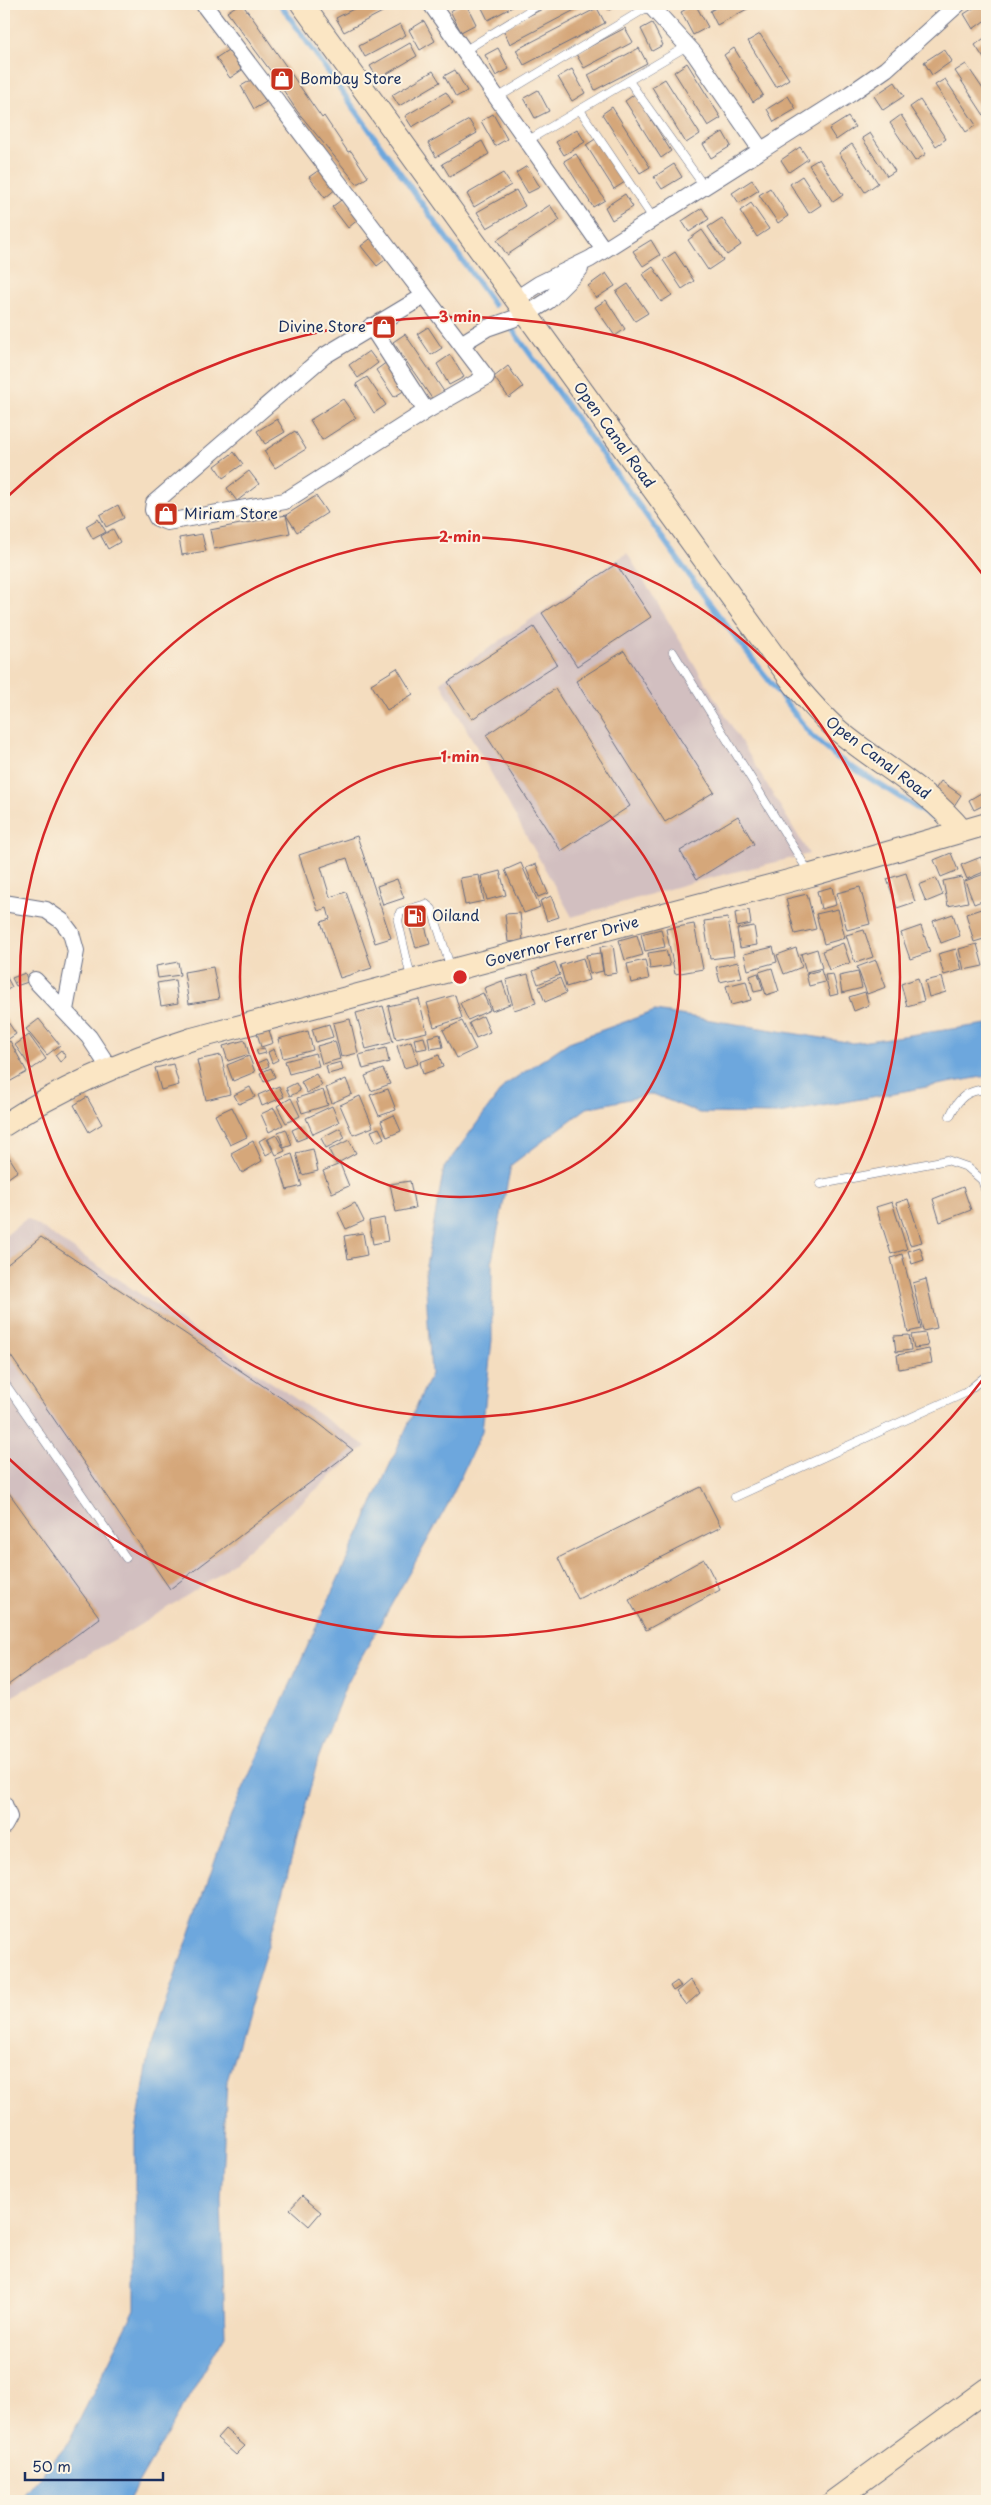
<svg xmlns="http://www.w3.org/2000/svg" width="991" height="2505" font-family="'Playpen Sans',sans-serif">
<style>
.industrial{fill:#d2bfc0}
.water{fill:#6da7dd;stroke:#446b9e}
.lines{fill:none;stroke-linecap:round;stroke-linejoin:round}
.stream{stroke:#6da7dd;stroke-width:5.5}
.building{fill:#d5a77a}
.lane-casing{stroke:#676c80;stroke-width:9}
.street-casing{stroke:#676c80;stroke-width:18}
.secondary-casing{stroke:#676c80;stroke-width:24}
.lane{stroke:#fff;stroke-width:8}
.street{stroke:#fff;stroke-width:16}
.secondary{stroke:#fbe6c4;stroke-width:22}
.ring{fill:none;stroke:#d62828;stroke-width:2.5}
.labels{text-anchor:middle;stroke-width:4;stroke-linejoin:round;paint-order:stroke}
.poi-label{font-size:15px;fill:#1b2f5e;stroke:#fcf5e5;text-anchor:start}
.street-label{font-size:15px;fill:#1b2f5e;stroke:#fcf5e5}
.centre{fill:#d62828;stroke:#fcf5e5;stroke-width:2.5}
.ring-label{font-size:15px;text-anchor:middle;font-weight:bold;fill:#d62828;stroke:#fcf5e5;stroke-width:4;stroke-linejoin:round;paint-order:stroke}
</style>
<rect width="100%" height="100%" fill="#fcf5e5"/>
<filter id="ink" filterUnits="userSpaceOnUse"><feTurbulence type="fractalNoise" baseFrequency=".02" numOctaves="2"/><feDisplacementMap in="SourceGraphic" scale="10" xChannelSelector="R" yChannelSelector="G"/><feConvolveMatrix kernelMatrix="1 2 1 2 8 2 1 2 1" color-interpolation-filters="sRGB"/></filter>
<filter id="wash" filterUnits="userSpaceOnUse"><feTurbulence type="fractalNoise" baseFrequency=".0096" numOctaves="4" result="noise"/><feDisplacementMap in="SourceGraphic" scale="20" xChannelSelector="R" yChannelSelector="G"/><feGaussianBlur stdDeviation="1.12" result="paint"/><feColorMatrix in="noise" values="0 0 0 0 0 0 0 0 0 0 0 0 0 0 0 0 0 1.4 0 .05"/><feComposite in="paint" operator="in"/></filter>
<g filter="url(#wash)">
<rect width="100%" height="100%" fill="#f4ddbf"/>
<path class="industrial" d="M627,553L809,854L693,882L572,917L440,682Z
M27,1218L366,1446L215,1578L130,1631L4,1701V1237Z"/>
<path class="water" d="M655,1011L853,1043L987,1024V1076L778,1114L699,1113L653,1094L587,1108L511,1165L492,1260V1340L482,1431L448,1504L346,1685L318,1759L278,1911L227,2080L221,2199L225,2335L128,2501H18L67,2445L135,2309V2137L151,2045L231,1815L431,1374L425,1271L444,1168L505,1085L569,1042Z"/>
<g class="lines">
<path class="stream" d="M280,4L494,305
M512,329L707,600L811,735L836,757L934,819"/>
</g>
<g id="blocks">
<path class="building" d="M239,4H242L254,20L317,111L322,118L324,116L348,152L351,151L368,177L357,184L297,111L272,73L227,12Z
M329,4H342L332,9Z
M363,4H385L388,9L344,32L336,18Z
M463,4H466L476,24L461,32L450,11Z
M480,4H518L488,20Z
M552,4H586L510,44L503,29Z
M606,4H621L609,10Z
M695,4L708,27L693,35L681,12Z
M723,4H747L749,8L717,25L710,11Z
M980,4H987V19L973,29L964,14Z
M597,8L605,23L524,65L516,50Z
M424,21L435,41L420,50L409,30Z
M652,23L663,45L652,51L641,29Z
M400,24L406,35L365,57L359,46Z
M625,28L633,42L584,68L576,54Z
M760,34L789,79L776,87L748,41Z
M987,36V63L975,45Z
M410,43L417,56L378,79L370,66Z
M498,48L509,69L496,76L485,55Z
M639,48L647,63L595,90L588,75Z
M734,48L763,95L753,102L724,55Z
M944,49L952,61L932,75L924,62Z
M228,50L242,70L230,78L216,58Z
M687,63L721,118L708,126L674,72Z
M966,64L987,95V120L955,71Z
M572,69L585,93L572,101L558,77Z
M455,70L467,91L456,97L444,76Z
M433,71L440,82L399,106L392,95Z
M253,79L266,102L254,109L241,86Z
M665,79L700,134L686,143L652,87Z
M945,79L976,125L966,132L935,85Z
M895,82L904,96L883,110L874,96Z
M538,90L549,111L535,118L524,98Z
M446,92L453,103L412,127L405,116Z
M635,94L671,151L661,158L625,101Z
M788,96L796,109L774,122L767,109Z
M920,100L946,139L936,146L910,107Z
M612,107L650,167L640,173L602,114Z
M493,114L507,139L495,146L481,121Z
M901,115L926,154L915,161L890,123Z
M848,117L855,127L836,140L829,129Z
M469,120L477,133L436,157L428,143Z
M577,129L585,142L564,155L556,142Z
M723,132L731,146L711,158L703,144Z
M870,133L895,171L887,176L862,138Z
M597,138L625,182L614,189L586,145Z
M482,141L489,154L450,177L442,164Z
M852,144L878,183L865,192L839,153Z
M800,147L808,159L789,172L781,160Z
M576,154L605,200L593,207L564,161Z
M819,159L843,195L833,202L809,165Z
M674,164L682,177L662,189L654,177Z
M527,166L540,187L528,193L516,173Z
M322,168L337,188L325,198L309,177Z
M503,173L511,185L474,207L467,194Z
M802,176L821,205L809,213L790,184Z
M752,180L759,190L739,203L732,193Z
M770,188L788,216L778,223L759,195Z
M516,190L525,206L487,228L477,212Z
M625,194L633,207L612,220L605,207Z
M345,197L360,218L348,228L332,207Z
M751,203L769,229L757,237L740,211Z
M550,205L560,220L507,255L497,240Z
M702,208L709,219L689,232L682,221Z
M722,218L741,245L727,255L708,227Z
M702,230L723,260L708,270L688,240Z
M374,236L389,257L377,266L361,246Z
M651,240L660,255L643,266L633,251Z
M675,252L694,281L682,289L663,260Z
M653,267L672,295L661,302L643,274Z
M606,273L615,286L596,298L588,286Z
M628,284L648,313L635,321L616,292Z
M606,300L625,329L615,336L595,307Z
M428,327L442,348L431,355L417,334Z
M405,334L445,393L433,400L393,342Z
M369,351L378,363L358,378L349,365Z
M450,355L464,377L449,385L437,364Z
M387,362L405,390L394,397L376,370Z
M508,366L523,387L509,398L494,377Z
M367,377L386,405L374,413L356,384Z
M343,399L356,418L322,440L310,420Z
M277,419L285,432L265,444L257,431Z
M295,431L306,449L275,468L264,451Z
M234,452L243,464L223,478L215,466Z
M249,471L259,484L237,501L227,488Z
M316,496L327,513L297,532L286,515L290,533L214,549L210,530L286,515Z
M118,505L124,518L106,527L100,515Z
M98,519L106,532L93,539L86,526Z
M113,529L120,542L108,549L101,536Z
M202,534L206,551L182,555L179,538Z
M616,564L651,617L577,666L542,613Z
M534,627L557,664L472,719L448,682Z
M624,651L714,792L665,822L576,681Z
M397,668L413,694L387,710L371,684Z
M555,689L630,806L561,851L486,735Z
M941,781L961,795L952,809L931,795Z
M981,793L986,804L974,810L969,800Z
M738,816L754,844L697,879L680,851Z
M357,836L391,938L375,943L347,858L321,867L330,897L346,892L372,968L340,978L321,922L330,919L327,908L318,911L299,855Z
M951,853L958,870L941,877L934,860Z
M981,857L986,871L967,879L961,865Z
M521,863L540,907L524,913L505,870Z
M536,864L548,893L538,897L526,868Z
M500,871L506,895L487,900L481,876Z
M906,873L915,902L897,908L887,879Z
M987,873V899L974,904L965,881Z
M479,875L484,901L465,905L460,878Z
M962,877L968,902L948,906L943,881Z
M936,878L943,895L926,902L919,885Z
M397,879L404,898L383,905L377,886Z
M832,887L836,905L821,909L817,891Z
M860,887L870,924L847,930L837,893Z
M807,894L816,929L795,934L786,899Z
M551,896L559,917L547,921L540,901Z
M987,907V938L974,942L966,914Z
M838,909L845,938L824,944L816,914Z
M749,910L751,924L737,927L735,913Z
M421,911L430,944L416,948L406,915Z
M520,913L523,941L508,942L505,914Z
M953,914L960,936L941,943L933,921Z
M728,918L734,956L710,959L704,921Z
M694,924L703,969L675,974L666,929Z
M754,926L757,945L740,948L737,929Z
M921,926L930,952L910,959L901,933Z
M661,929L665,947L645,951L641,934Z
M864,930L873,957L855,963L846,935Z
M637,935L643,955L625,960L619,940Z
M843,943L850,963L829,970L822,951Z
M977,944L983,966L964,970L959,949Z
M613,945L617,973L604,975L600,947Z
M773,947L777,962L748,970L744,954Z
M796,948L802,967L784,974L777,955Z
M817,949L822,968L806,972L801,954Z
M956,949L962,970L944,975L938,954Z
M666,950L670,966L650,969L648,953Z
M600,953L603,971L590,974L586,955Z
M583,958L589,980L566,987L560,965Z
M645,960L649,979L631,983L627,964Z
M876,960L886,987L867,994L857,967Z
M178,962L180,975L158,978L156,966Z
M555,962L560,975L538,984L533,971Z
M738,962L742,977L720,982L716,967Z
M213,967L219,999L189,1004L184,972Z
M772,968L779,991L766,995L759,972Z
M821,970L825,982L809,986L806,974Z
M4,972L12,987L4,992Z
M858,972L862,988L842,993L839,976Z
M25,973L28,982L16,986L12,978Z
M758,973L763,990L754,992L750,976Z
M528,974L536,1003L514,1010L506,980Z
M833,974L838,994L830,996L825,975Z
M942,977L946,992L929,997L925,981Z
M560,978L566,993L545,1002L539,987Z
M918,978L924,1001L907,1006L901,984Z
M175,980L178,1003L161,1006L157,983Z
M502,981L510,1004L492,1011L484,988Z
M746,981L751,1000L731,1005L726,986Z
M865,992L869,1005L854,1011L849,997Z
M483,993L490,1010L468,1020L460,1003Z
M455,995L462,1018L434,1027L427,1003Z
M419,999L427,1032L396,1039L388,1006Z
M383,1006L393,1042L366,1049L356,1013Z
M4,1016L16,1034L4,1042Z
M483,1016L490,1032L476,1038L469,1023Z
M39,1019L60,1045L47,1055L26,1029Z
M350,1019L358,1053L341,1057L333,1023Z
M462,1021L476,1049L457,1058L443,1030Z
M329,1024L333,1037L316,1042L312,1029Z
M269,1030L273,1043L261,1047L257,1033Z
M308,1031L313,1050L283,1058L278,1039Z
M440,1034L443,1047L430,1049L428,1037Z
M29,1035L46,1059L32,1069L15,1045Z
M424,1037L427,1048L417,1050L414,1039Z
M245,1040L249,1054L228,1061L223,1046Z
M10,1041L27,1072L9,1082L4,1073V1045Z
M335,1041L340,1059L322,1064L317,1046Z
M411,1041L418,1064L404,1068L397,1046Z
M264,1048L266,1053L258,1055L256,1050Z
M386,1048L389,1062L363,1069L359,1055Z
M274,1049L278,1060L272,1063L268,1052Z
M61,1050L66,1057L60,1062L55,1055Z
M315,1053L319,1066L289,1074L285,1061Z
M221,1055L230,1094L206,1100L197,1060Z
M439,1055L443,1067L423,1074L420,1062Z
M249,1056L255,1072L233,1081L227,1065Z
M266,1059L269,1066L260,1070L257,1063Z
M341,1062L343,1070L328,1074L326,1066Z
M173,1064L179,1085L161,1090L155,1068Z
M271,1068L275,1077L264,1082L260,1073Z
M383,1069L390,1084L371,1091L365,1076Z
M316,1074L322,1085L307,1093L301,1082Z
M346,1079L352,1094L332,1103L326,1088Z
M296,1083L300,1091L290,1096L286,1088Z
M279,1086L284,1097L262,1106L258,1095Z
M250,1087L255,1097L239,1104L234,1095Z
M388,1089L396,1110L379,1116L370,1095Z
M323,1090L328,1105L302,1113L297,1098Z
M360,1096L373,1127L353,1135L340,1105Z
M87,1097L102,1124L89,1132L74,1105Z
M291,1098L300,1116L286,1123L277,1106Z
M332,1106L339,1122L313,1134L306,1118Z
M232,1107L247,1137L230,1145L215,1115Z
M274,1108L283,1125L269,1132L261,1114Z
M394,1115L401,1131L387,1137L381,1121Z
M301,1126L307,1137L297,1141L292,1130Z
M340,1128L345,1138L326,1148L321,1138Z
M379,1128L384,1138L376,1142L371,1131Z
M286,1129L292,1145L284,1148L278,1132Z
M276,1135L285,1151L276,1155L268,1139Z
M266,1137L273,1151L266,1155L259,1141Z
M349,1140L356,1153L336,1164L329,1150Z
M253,1141L262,1161L242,1173L231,1153Z
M4,1149L18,1171L4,1181Z
M313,1149L318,1171L302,1175L296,1153Z
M292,1154L302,1186L287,1190L277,1159Z
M340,1164L349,1186L332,1193L323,1171Z
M410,1181L415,1208L396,1212L390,1184Z
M963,1187L971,1210L940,1222L933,1199Z
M908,1199L922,1242L910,1245L896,1203Z
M892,1202L907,1249L891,1254L876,1207Z
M355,1203L364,1221L346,1229L338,1212Z
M384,1218L388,1241L373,1244L369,1221Z
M363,1233L367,1255L348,1259L344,1236Z
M41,1237L317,1422L353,1450L170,1589L4,1346V1267Z
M920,1247L924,1260L912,1264L908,1251Z
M902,1254L921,1329L908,1332L891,1258Z
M926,1279L937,1328L923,1331L913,1283Z
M925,1333L928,1346L914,1348L911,1335Z
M909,1335L911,1350L896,1352L894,1336Z
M929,1349L932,1363L899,1369L897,1355Z
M4,1486L100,1618L4,1688Z
M701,1487L721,1527L578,1599L558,1558Z
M704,1559L720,1590L646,1630L629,1600Z
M690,1980L700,1993L686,2005L676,1992Z
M677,1981L681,1986L673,1991L670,1986Z
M302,2196L321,2212L309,2226L290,2209Z
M225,2429L245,2446L236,2455L217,2438Z"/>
</g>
</g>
<g filter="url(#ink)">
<use href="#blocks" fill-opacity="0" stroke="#676c80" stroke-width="1"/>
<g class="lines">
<g class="lane-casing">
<path id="lane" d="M464,51L540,4
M629,81L704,186
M497,98L651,5
M580,110L653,218
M527,141L687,46
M673,652L810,874
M411,978L398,921L400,912L426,904L432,909L451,969
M950,1116C958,1098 967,1090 987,1089
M821,1184L947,1160L967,1167L982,1180L987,1195
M4,1382L126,1558
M735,1497L965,1393L987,1375"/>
</g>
<g class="street-casing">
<path id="street" d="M431,4L604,250
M649,4L694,53L761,150
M204,5L461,344L486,377L426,411L285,501L167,522L157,518L153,510L154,503L324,356L424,296
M516,299L539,284L590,259L850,94L886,69L958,4
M371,326L426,411
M461,344L487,328L527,314L548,301L580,269
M4,903L46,910L62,921L71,933L76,951L65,1010
M35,980L89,1037L110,1069
M4,1804L9,1817L4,1826"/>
</g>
<g class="secondary-casing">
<path id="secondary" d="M302,4L795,685C809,701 823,718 840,732C881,766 928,789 962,831
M4,1125C62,1087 126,1060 192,1039L811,875L987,824
M834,2501L987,2389"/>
</g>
<use href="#lane" class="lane"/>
<use href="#street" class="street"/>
<use href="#secondary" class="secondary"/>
</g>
</g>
<g class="ring">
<circle cx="460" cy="977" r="220"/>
<circle cx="460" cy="977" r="440"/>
<path d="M987 1374A660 660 0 0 1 6 1456M6 498A660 660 0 0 1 987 580"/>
</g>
<defs>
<g id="shop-square" transform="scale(1.25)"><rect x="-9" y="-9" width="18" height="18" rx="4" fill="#c8321e" stroke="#fcf5e5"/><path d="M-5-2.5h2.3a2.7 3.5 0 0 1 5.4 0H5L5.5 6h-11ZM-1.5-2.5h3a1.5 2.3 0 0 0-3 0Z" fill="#fff"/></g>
<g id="fuel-square" transform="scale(1.25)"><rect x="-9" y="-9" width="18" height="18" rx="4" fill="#c8321e" stroke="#fcf5e5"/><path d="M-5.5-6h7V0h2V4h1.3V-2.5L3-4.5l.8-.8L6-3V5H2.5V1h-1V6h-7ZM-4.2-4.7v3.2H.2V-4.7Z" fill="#fff"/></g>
</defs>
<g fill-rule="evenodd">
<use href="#shop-square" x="282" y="79"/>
<use href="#shop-square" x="384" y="327"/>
<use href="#shop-square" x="166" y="514"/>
<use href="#fuel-square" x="415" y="916"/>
</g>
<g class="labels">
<g class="poi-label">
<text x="300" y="84">Bombay Store</text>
<text x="366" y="332" text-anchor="end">Divine Store</text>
<text x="184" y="519">Miriam Store</text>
<text x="432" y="921">Oiland</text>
</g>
<g class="street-label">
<text transform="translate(614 435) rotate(54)" y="5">Open Canal Road</text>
<text transform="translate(878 758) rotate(37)" y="5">Open Canal Road</text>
<text transform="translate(562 942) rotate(-15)" y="5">Governor Ferrer Drive</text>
</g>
</g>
<circle cx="460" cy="977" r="8" class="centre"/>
<g class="ring-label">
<text x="460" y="322">3 min</text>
<text x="460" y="542">2 min</text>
<text x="460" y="762">1 min</text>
</g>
<rect width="991" height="2505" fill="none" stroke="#fcf5e5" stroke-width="20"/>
<path d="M25 2472v8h138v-8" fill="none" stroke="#1b2f5e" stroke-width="2.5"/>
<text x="32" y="2472" font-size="15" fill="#1b2f5e" stroke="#fcf5e5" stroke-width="4" paint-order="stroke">50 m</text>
</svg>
